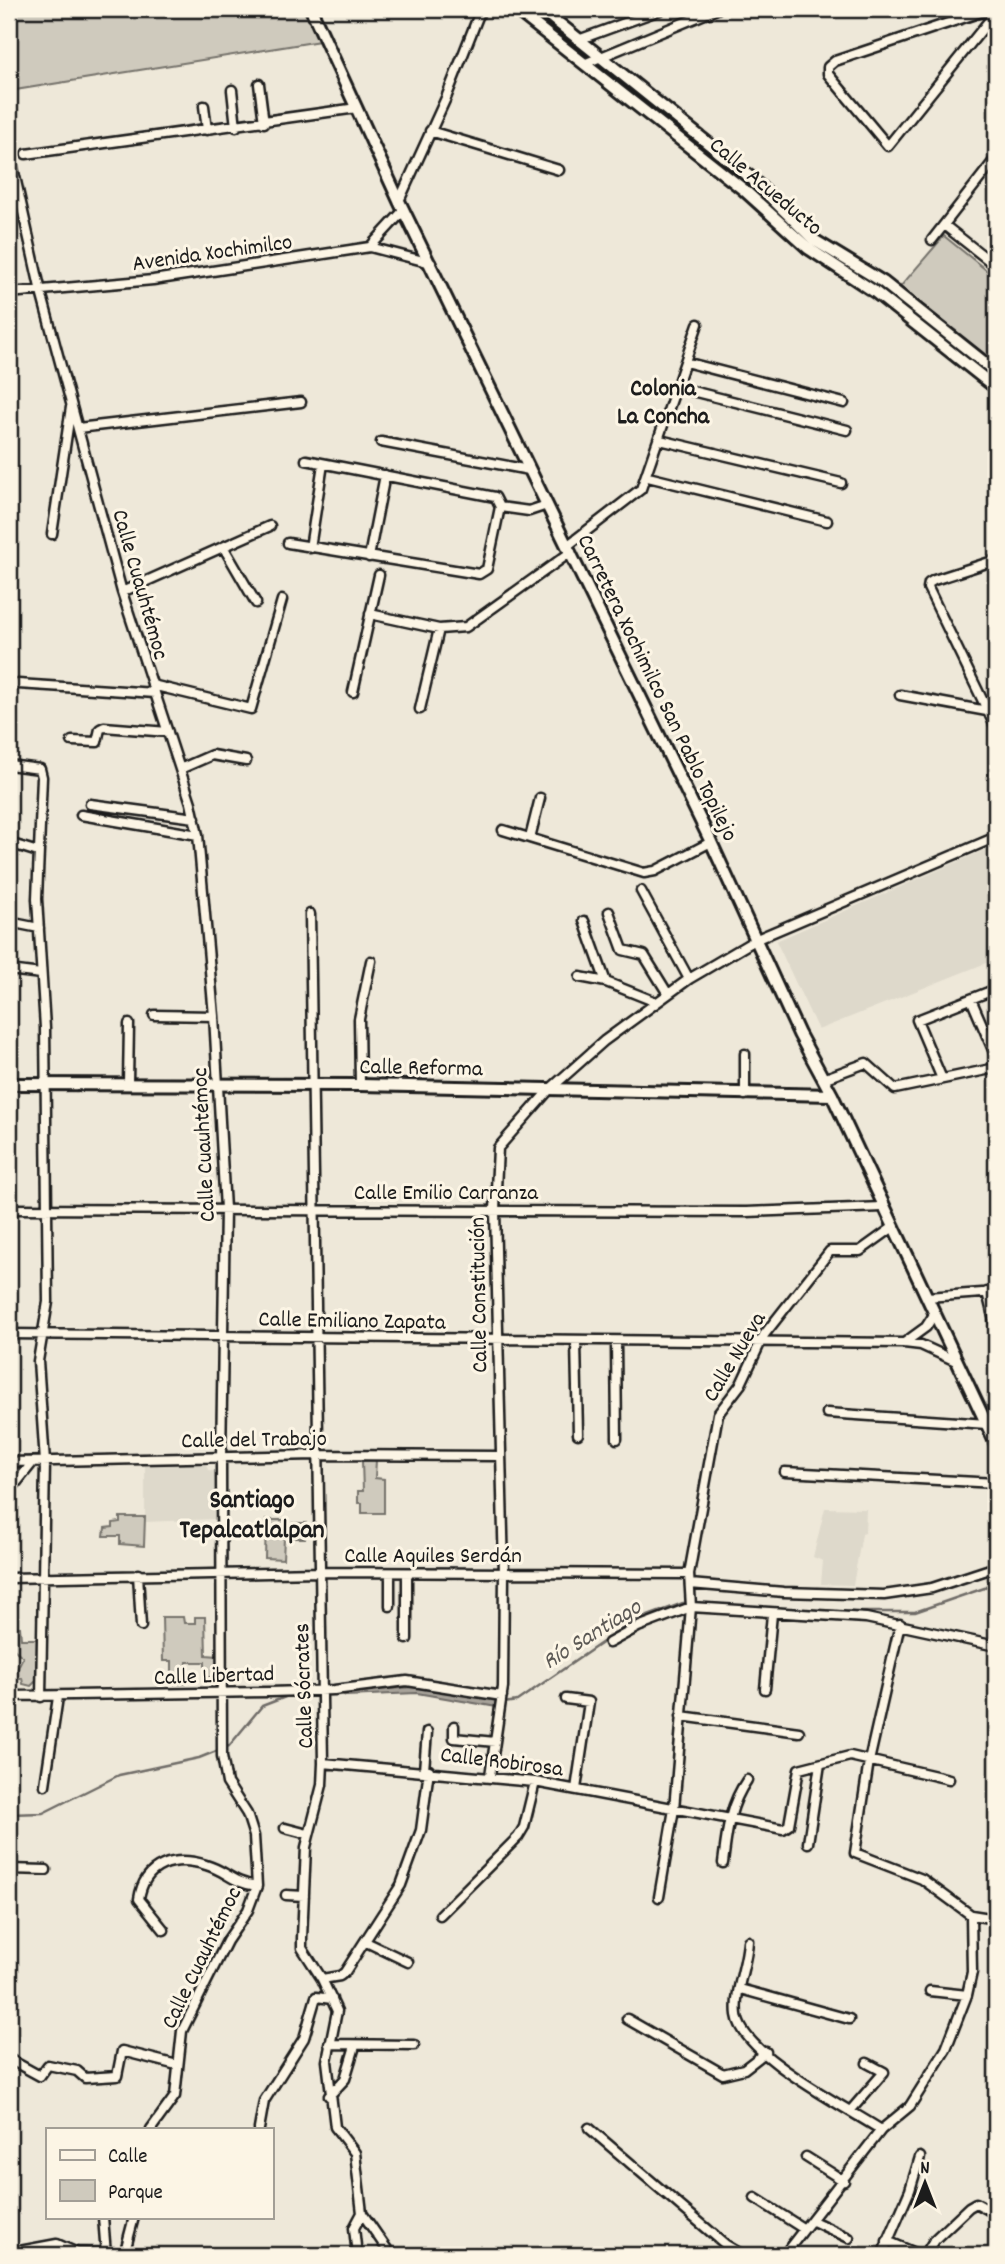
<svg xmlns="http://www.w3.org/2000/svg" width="1005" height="2264" font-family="Dekko,sans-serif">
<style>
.built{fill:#ded9cb}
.green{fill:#cfcabd;stroke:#76736c;stroke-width:2}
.water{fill:#a7a299;stroke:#6f6c67;stroke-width:2}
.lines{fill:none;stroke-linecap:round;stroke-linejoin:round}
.stream{stroke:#6f6c67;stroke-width:2.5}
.street-casing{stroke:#1c1c1c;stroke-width:13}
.secondary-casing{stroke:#1c1c1c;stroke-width:16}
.street{stroke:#fcf5e5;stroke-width:8}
.secondary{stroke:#fcf5e5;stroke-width:10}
.labels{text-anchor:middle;stroke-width:6;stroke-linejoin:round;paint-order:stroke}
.street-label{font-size:23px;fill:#1c1c1c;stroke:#fcf5e5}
.neighbourhood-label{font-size:24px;font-weight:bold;fill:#1c1c1c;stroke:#fcf5e5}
.water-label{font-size:24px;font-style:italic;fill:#5b5854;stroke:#fcf5e5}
.quarter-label{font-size:26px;font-weight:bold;fill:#1c1c1c;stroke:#fcf5e5}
</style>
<rect width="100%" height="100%" fill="#eee8d9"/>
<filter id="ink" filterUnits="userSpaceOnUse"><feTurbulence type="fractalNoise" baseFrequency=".0143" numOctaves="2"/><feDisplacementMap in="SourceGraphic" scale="14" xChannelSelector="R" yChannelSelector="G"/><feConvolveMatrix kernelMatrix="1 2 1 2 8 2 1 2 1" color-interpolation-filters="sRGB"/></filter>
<g filter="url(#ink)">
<path class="built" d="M996,845V959L818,1030L776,941Z
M145,1464H206L208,1470L215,1471V1519L145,1522Z
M825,1508L866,1509L865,1533L862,1534L853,1585L821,1584L823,1561L813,1557Z"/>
<path class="green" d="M9,9H310L326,40L9,91Z
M944,236L996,278V363L900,287Z
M376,1460L375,1478L384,1479V1513H362V1503H358V1491H363L362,1461Z
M120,1517H145L144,1546L120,1544V1536H104L105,1528L113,1527V1523L120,1522Z
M266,1520H284V1529L293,1530V1523H306L305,1538H284L283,1559L265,1558Z
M162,1617H183L184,1623H195V1617H205L206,1655L218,1656V1677H205V1662H187L186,1684H172V1661H163Z
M9,1627H20L21,1639H39L37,1680L31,1686L23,1684L22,1678H17L15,1673L23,1657L9,1645Z"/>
<path class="water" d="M413,1687L499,1700L497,1707L417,1693L346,1696L340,1693Z"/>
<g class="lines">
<path class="stream" d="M504,1703L517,1701L632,1622L683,1603L854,1612H915L996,1584
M9,1814L43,1813L119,1775L199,1758L229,1746L262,1706L288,1696L304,1695"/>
<g class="street-casing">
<path id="street" d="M990,9L835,61L828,67V74L888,146L996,12
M578,40L663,9
M584,64L717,9
M259,84L264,123
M232,90L236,127
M204,106L207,130
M430,131L559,170
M9,150L41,292L122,592L191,803L198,835L214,1016L225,1209L221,1458L222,1756L227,1783L247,1814L254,1836L257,1886L248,1910L227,1941L182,2031L175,2096L151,2129
M26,154L357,108
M399,201L446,98L481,9
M944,225L996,266
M932,240L996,158
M370,247L431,263
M9,293L153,280L370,247L404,210
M9,333L13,293
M685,362L844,403
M676,387L847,430
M78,428L301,402
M660,440L841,483
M381,442L529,470
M648,477L827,521
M500,507L529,511L547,505
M52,534L71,407
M288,543L479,574L487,569L500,507L495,497L306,460
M567,546L641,489L698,324
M224,548L256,603
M310,548L323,464
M369,557L385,475
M996,560L934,580L929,583L928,588L996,728
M122,592L270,526
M370,614L439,629L466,627L571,552
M18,684L155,693
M152,685L251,709L282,600
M353,692L379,575
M900,695L987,711L996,708
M420,709L439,629
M72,741L97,742L100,729L104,727L168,732
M9,765L40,769L42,777L37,899L45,1028L48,1302L38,1361L45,1462L41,1697
M180,769L212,755L246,761
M90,804L195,818
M81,815L198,835
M503,830L644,873L655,871L711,842
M530,838L540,798
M9,843L38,852
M641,891L689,979
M609,912L623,950L644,955L668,994
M310,914L323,1763L322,1785L306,1847L302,1938V1948L322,1979L337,2011L327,2061L335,2127L355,2153L362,2213L391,2255
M584,921L606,982
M9,922L39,928
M9,970L41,974
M580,977L606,982L656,1002
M971,999L996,1057
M154,1015L214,1016
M745,1054V1095
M823,1079L866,1063L895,1089L996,1068
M942,1079L917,1020L996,989
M128,1083L129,1024
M360,1085L359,1019L371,961
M9,1209L746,1212L883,1207
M892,1228L860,1251H830L764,1335L741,1384L718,1414L689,1574L691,1607L866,1618L996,1646
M987,1292L996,1329
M927,1297L996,1292
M9,1334L904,1343L921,1345L956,1361
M576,1342L578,1434
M616,1342L617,1439
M904,1343L926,1327L935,1313
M827,1413L987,1424
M9,1462L317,1455L500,1456
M785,1472L996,1483
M9,1492L33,1462
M390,1573V1606
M138,1574L141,1626
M9,1578L318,1572L689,1574
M690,1584L784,1592L884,1595L932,1588L996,1567
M407,1639V1573
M609,1643L638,1627L691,1607L674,1809L659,1897
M765,1689L772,1614
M9,1696L270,1692L334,1690L407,1681L502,1696
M566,1699L589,1702L576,1789
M681,1716L799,1732
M454,1726V1738L495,1742
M323,1763L535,1782L783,1829L789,1825L799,1769L850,1756L949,1779
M424,1770L427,1732
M490,1776L503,1687L504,1573L495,1210L498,1148L549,1090L604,1041L689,979L757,939L996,837
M45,1785L58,1697
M285,1828L308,1834
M808,1843L820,1764
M723,1863C727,1832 729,1806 747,1780
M9,1869L46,1870
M286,1895L304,1896
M440,1915L518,1837L524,1827L535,1782
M971,1915L996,1919
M164,1930L139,1899C144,1864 175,1855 206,1865C227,1871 232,1883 257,1886
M748,1941C747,1965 734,1991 737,2015C742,2055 848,2108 881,2130
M366,1942L408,1962
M322,1979L340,1976L345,1972L401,1885L421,1830L429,1770
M740,1989L849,2019
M930,1991L967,1995
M627,2019L723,2074L744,2069L766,2052
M329,2044L414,2045
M9,2059L40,2076L48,2065L77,2071L85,2078L117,2076L122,2051L177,2065
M329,2096L345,2079L355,2046
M851,2110L884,2072L867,2063
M589,2128L726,2245L743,2255
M259,2129L264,2101L304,2038L316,1997L332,1999
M806,2157L844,2181
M755,2198L804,2229
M103,2217L106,2254
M813,2221L849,2238
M887,2241L920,2255
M9,2253L57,2244L77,2253L124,2255
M124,2255L134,2217
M357,2255L354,2228L362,2213
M443,2255H457
M784,2255L881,2130L910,2106L946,2049L967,1995L972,1972L971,1915L922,1879L855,1853L869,1761L900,1624
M882,2255L910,2190L920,2157
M925,2255L934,2240L969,2207L976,2203L996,2214"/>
</g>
<g class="secondary-casing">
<path id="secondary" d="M311,9L399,201L711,842L799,1034L832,1095L996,1444
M515,9L744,190L808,248L875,292L996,388
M541,9L750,177L814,240L883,282L996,372
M9,1084L360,1085L832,1095"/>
</g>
<use href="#street" class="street"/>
<use href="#secondary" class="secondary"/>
</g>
</g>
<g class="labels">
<g class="street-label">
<text transform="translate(767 185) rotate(40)" y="8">Calle Acueducto</text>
<text transform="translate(212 251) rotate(-8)" y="8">Avenida Xochimilco</text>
<text transform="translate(142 584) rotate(74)" y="8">Calle Cuauhtémoc</text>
<text transform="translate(659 687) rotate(64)" y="8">Carretera Xochimilco San Pablo Topilejo</text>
<text transform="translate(421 1066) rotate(1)" y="8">Calle Reforma</text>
<text transform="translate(202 1145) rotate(-93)" y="8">Calle Cuauhtémoc</text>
<text x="446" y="1199">Calle Emilio Carranza</text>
<text transform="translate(477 1295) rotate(-91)" y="8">Calle Constitución</text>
<text transform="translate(352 1319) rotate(1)" y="8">Calle Emiliano Zapata</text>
<text transform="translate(733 1356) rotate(-59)" y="8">Calle Nueva</text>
<text transform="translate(254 1438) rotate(-1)" y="8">Calle del Trabajo</text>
<text x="433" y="1562">Calle Aquiles Serdán</text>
<text transform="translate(214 1674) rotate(-2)" y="8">Calle Libertad</text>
<text transform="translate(302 1686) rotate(-92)" y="8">Calle Sócrates</text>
<text transform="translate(502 1760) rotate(7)" y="8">Calle Robirosa</text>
<text transform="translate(200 1957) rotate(-64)" y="8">Calle Cuauhtémoc</text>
</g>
<g class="neighbourhood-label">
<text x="663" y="395">Colonia<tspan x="663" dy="28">La Concha</tspan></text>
</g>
<g class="water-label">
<text transform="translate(591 1633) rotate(-32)" y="8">Río Santiago</text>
</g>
<g class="quarter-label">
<text x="252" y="1507">Santiago<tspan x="252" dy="30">Tepalcatlalpan</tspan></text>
</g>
</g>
<rect width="1005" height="2264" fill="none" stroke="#fcf5e5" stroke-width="35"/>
<rect x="18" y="18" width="970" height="2229" fill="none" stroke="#1c1c1c" stroke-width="2.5" filter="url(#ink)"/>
<rect x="46" y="2128" width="228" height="91" fill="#fcf5e5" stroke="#a29e95" stroke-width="2"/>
<rect x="60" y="2150" width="35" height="10" fill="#fcf5e5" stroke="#a29e95" stroke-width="2"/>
<text x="108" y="2162" font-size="21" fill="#1c1c1c">Calle</text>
<rect x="60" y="2180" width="35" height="21" fill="#cfcabd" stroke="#a29e95" stroke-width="2"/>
<text x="108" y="2198" font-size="21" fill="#1c1c1c">Parque</text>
<g transform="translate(925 2183)" stroke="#fcf5e5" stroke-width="5" paint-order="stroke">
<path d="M0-5L12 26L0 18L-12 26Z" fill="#1c1c1c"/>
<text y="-10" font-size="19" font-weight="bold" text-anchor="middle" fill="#1c1c1c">N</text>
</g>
</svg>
